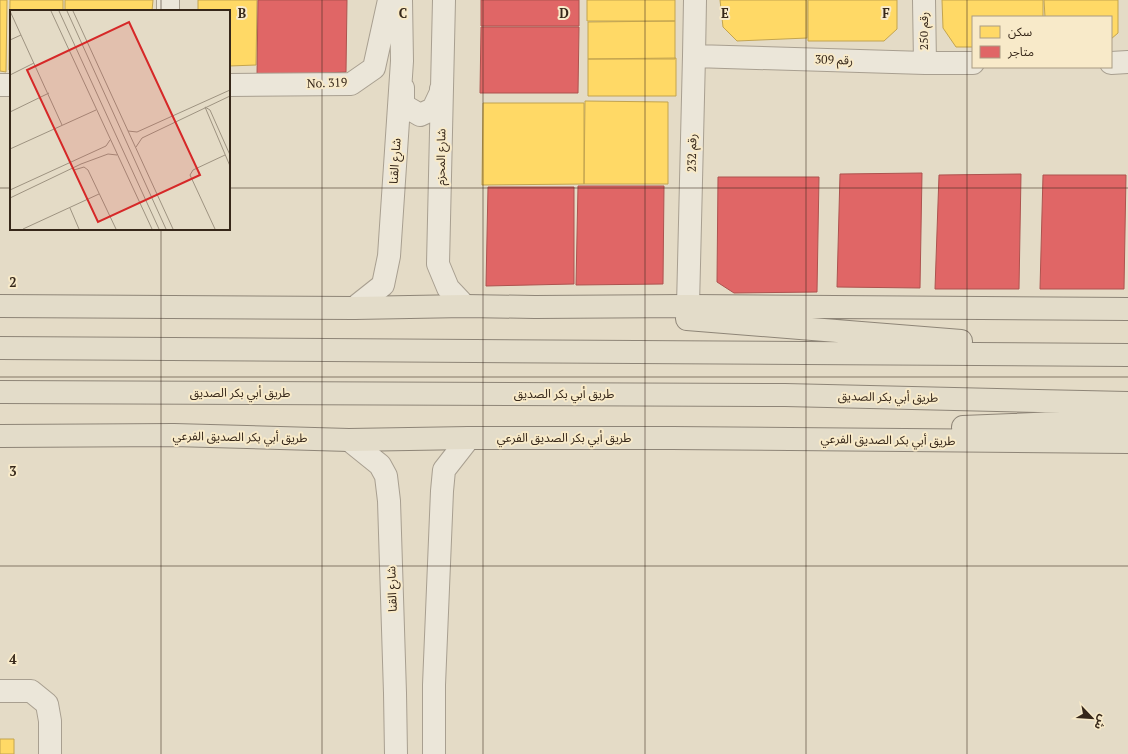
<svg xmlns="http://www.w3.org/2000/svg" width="1128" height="754" font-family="'PT Serif','Noto Sans Arabic',serif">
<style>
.homes{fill:#ffd966;stroke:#c3a44f}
.shops{fill:#e06666;stroke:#ad534f}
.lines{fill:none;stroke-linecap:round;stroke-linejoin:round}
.minor-casing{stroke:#a89f90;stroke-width:24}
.major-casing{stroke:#8e8577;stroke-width:24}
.minor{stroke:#ebe6d9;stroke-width:22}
.major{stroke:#e3dcc9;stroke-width:22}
.grid{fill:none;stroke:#362719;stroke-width:1;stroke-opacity:0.55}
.labels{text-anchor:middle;stroke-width:4;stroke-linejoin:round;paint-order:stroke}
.street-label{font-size:12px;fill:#362719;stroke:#f8eac9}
.inset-road{fill:none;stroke:#9e9381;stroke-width:1}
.view{fill:#d62828;fill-opacity:0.15;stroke:#d62828;stroke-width:2}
.inset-edge{fill:none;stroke:#362719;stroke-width:2}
.grid-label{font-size:13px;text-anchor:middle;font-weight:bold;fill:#362719;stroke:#f8eac9;stroke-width:4;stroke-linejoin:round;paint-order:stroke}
</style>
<rect width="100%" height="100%" fill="#e4dbc6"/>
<path class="homes" d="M0,0H7L6,72L0,71Z
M10,0H63V11H11V70H9Z
M65,0H153L152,11H65Z
M198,0H257L256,65L229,66V11H198Z
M587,0H675V21H587Z
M720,0H807V38L737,41L723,27Z
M808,0H897V29L884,41H808Z
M942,0H1043V17H973V47H956L943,28Z
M1044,0H1118V33L1111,39V17H1045Z
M675,21V59H588V22Z
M676,58V96H588V59Z
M585,101L668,102V184H584Z
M483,103H584V184L482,185Z
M0,739H14V754H0Z"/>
<path class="shops" d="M258,0H347L346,72L257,76Z
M481,0H579V26H481Z
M481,27H579L578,93H480Z
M922,173L920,288L837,287L840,174Z
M1021,174L1019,289H935L939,175Z
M1043,175H1126L1124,289H1040Z
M718,177H819L817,292L734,293L717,282Z
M578,186H664L663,284L576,285Z
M488,187H574V284L486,286Z"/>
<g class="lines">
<g class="minor-casing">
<path id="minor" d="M444,0L438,264L448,288L465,306
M924,0L925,63
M168,11V0
M694,56L925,63H973
M1111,63L1128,62
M0,85H11
M229,85L351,84L374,68L389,0
M403,88V105L420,115L433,109L441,92V89
M688,306L694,56L695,0
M354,308L383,285L389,256L402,61L401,0
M349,440L380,465L386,476L389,501L395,693L396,754
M0,691H31L47,704L50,721V754
M434,754V685L442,491L444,470L469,438"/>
</g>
<g class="major-casing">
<path id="major" d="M0,306L354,308L465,306L535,307L688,306L1128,309
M687,319L961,341
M0,348L1128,355
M0,392L785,395L1128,403
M963,427L1128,420
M0,436L174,435L349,440L469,438H672L1128,442"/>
</g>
<use href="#minor" class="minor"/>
<use href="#major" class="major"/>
</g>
<path class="grid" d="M161,0V11M322,0V754M483,0V754M645,0V754M806,0V754M967,0V754M0,188H11M229,188H1128M161,229V754M0,377H1128M0,566H1128"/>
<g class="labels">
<g class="street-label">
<text transform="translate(924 31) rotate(-90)" y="4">رقم 250</text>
<text transform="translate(834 60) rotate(2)" y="4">رقم 309</text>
<text transform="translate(327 83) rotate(-2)" y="4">No. 319</text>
<text transform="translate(692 153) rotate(-89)" y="4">رقم 232</text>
<text transform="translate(441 157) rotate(-89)" y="4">شارع المحزم</text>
<text transform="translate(395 161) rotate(-86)" y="4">شارع القنا</text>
<text x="240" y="397">طريق أبي بكر الصديق</text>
<text x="564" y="398">طريق أبي بكر الصديق</text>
<text transform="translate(888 397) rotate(1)" y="4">طريق أبي بكر الصديق</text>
<text transform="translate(240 437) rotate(1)" y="4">طريق أبي بكر الصديق الفرعي</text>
<text x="564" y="442">طريق أبي بكر الصديق الفرعي</text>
<text transform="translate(888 440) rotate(1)" y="4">طريق أبي بكر الصديق الفرعي</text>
<text transform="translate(392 589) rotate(-92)" y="4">شارع القنا</text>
</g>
</g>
<g transform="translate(10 10)">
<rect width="220" height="220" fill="#e4dbc6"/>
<path class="inset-road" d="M0,1L52,115M41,1L142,219M49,1L149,219M57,1L156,219M63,1L163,219M0,30L11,25M0,65L24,53M0,102L39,83M118,121L127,122L220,80M126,137L132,128L220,86M0,139L86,100M220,145L200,100L195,97L220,156M64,160L74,157L78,160L106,219M0,180L96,136L100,130M0,188L71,154L98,144L107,145M60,198L69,219M13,219L89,184M205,219L180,165L183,160L215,145"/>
<path class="view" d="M119,12L190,165L88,212L17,60Z"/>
<rect width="220" height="220" class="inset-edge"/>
</g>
<g class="grid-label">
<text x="242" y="18">B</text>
<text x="403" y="18">C</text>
<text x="564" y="18">D</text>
<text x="725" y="18">E</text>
<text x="886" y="18">F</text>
<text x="13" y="287">2</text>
<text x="13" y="476">3</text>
<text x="13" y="664">4</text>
</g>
<rect x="972" y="16" width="140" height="52" fill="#f8eac9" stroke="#aa9c83"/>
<rect x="980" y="26" width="20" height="12" fill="#ffd966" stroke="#aa9c83"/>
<text x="1008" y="36" font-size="12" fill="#362719">سكن</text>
<rect x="980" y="46" width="20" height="12" fill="#e06666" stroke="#aa9c83"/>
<text x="1008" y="56" font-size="12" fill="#362719">متاجر</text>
<g transform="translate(1092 718) rotate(115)" stroke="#f8eac9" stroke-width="3" paint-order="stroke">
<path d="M0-3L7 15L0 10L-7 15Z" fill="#362719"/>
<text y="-6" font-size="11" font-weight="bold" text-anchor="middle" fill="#362719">ش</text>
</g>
</svg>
